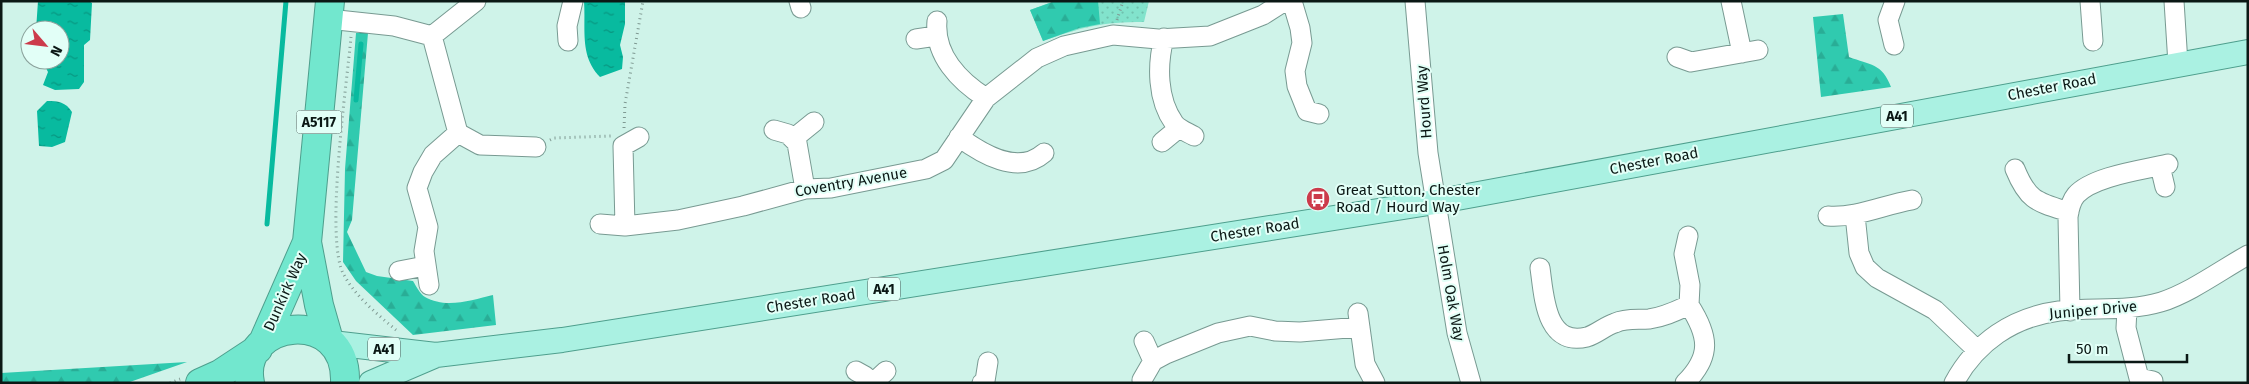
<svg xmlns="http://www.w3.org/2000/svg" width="2249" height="384" font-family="'Fira Sans',sans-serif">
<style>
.grass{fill:url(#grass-dots)}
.forest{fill:url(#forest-firs)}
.water{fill:url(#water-ripples)}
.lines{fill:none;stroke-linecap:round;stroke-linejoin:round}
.stream{stroke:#08ba9f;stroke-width:5}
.minor-casing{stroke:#789a92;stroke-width:21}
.major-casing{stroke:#4e9f8d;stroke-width:26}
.highway-casing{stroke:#4e9f8d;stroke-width:30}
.path{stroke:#7f9992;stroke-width:3;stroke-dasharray:1 4;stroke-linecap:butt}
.minor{stroke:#fff;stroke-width:19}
.major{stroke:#aaf1e2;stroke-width:24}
.highway{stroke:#72e7ce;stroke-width:28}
.labels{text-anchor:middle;stroke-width:4;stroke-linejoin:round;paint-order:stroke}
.shield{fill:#e2fff7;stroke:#4c5d59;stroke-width:1}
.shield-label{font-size:14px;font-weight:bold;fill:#0b1815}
.street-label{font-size:15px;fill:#0b1815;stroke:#e2fff7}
.poi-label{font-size:15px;fill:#0b1815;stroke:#e2fff7;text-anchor:start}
</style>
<defs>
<pattern id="grass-dots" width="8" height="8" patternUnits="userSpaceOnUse" patternTransform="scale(1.25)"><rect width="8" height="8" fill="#82e3cc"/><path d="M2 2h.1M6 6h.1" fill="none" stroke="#6fc2ae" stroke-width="1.8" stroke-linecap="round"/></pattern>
<pattern id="forest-firs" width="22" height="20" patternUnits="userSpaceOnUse" patternTransform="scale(1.25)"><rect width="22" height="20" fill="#30caaf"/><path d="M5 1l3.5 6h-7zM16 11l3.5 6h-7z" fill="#29ad96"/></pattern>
<pattern id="water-ripples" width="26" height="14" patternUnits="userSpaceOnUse" patternTransform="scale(1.25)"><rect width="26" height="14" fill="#08ba9f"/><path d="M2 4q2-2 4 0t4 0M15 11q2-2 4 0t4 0" fill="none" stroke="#079680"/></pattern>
</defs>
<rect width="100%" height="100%" fill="#cff3e9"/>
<path class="grass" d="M1055,1H1149L1144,22C1102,22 1082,27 1043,41L1030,10Z"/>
<path class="forest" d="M1055,1H1098L1100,24L1079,28L1043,41L1030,10Z
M1843,14L1849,57C1870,65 1882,63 1891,87L1821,97L1813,17Z
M356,33H368L352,220L347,232L366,272L377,276L413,281C416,286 420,294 425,297C446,309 472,300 493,295L496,325L413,335L356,281L343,262L345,169Z
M187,362L127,383H1V373Z"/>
<path class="water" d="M38,1H89L92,3L90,40L84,45V82L79,89L55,90L43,85L48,72L42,60H60V30H36Z
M584,1H625V24L620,45L623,57L622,69L600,77C579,56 586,28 584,1Z
M47,101C58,101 66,102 72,112L65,142L52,147L39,146L37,111Z"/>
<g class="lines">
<path class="stream" d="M356,100L361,44
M267,224L286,1"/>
<g class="minor-casing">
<path id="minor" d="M799,1L801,8
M1292,1L1300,28L1302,43L1295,71L1297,86L1307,111L1319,114
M1415,1L1428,153L1457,333L1471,383
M1731,1L1742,53
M2090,1L2093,41
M2174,1L2178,64
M328,19L394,26L432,36
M937,21C934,55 959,81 986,98
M432,36L458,133L480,145L536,147
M432,36L476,1
M1164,38C1157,65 1157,99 1174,123C1178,129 1187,132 1194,136
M916,39L936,36
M568,41L567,26L573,1
M1894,45L1888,20L1895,1
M1677,57L1691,62L1758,50
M774,130L788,134L797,143L805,189
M959,137C982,154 1018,176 1044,153
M793,139L814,122
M1162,142L1179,128
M2160,166L2165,187
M2015,169C2028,201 2037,202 2069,212
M1855,215L1859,253L1865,267L1877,278L1935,310L1977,350
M1828,216C1857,218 1883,205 1912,200
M600,224L625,226L678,220L743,206L805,189L831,188L926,169L944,160L986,98L1037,58L1064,46L1113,35L1158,39L1210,36L1263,15L1285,1
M625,226L623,146L639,137
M1688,236L1684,254L1690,285L1689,305
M1540,268C1544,295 1545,347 1587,337C1597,334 1605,326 1615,323C1626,318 1638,320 1649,319C1664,317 1676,311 1689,305
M399,271L425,266
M429,285L424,251L428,227L417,188L423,172L433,155L458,133
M2127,309L2126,328L2139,378L2153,381
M2070,311L2068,217C2069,210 2071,201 2076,195C2093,176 2143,170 2168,164
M1358,313L1365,364L1375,383
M1144,341L1153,361
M856,371L865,376L871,383
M1142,380L1153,361L1166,354L1218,333L1250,326L1275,331L1300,332L1360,327
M873,383L886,371
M982,383L985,381L988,362
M1685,383C1712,356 1709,336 1689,305
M1954,383C1976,342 2013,317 2059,311C2094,307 2127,312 2161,302C2190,293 2221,270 2248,255"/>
</g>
<g class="major-casing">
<path id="major" d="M332,343L436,355L562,340L1435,202L2248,52
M371,383L434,356"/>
</g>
<g class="highway-casing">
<path id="highway" d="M329,340L319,305L307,242L330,1
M263,342L307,242
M200,383L220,374L258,349
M250,383C237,319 348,305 345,383"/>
</g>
<path class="path" d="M1117,20L1123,1
M351,37C347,83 324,241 344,275C356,297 377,314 396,330
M624,128L625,104L643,1
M550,140L554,138L611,136
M170,383L180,379"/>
<use href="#minor" class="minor"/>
<use href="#major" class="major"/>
<use href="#highway" class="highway"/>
</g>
<defs>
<g id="bus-disc" transform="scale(1.25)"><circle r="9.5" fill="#cc3b4b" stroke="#e2fff7"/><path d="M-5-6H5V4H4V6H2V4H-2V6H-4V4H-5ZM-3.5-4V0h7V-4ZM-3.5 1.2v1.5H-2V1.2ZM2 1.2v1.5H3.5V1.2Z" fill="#fff"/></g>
</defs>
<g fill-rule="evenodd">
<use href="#bus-disc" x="1318" y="199"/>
</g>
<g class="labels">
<g class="shield">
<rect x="1881" y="104.5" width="32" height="23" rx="4"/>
<rect x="296.5" y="110.5" width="45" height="23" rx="4"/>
<rect x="868" y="277.5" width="32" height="23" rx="4"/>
<rect x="368" y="337.5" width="32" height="23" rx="4"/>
</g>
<g class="shield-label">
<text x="1897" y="121">A41</text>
<text x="319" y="127">A5117</text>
<text x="884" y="294">A41</text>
<text x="384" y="354">A41</text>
</g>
<g class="street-label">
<text transform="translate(2052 87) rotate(-11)" y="5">Chester Road</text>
<text transform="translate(1424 102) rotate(-94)" y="5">Hourd Way</text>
<text transform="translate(1654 161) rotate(-11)" y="5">Chester Road</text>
<text transform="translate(851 182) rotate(-10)" y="5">Coventry Avenue</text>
<text transform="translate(1255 230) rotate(-9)" y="5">Chester Road</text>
<text transform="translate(285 292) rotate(-66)" y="5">Dunkirk Way</text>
<text transform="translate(1451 293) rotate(80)" y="5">Holm Oak Way</text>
<text transform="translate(811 301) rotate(-9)" y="5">Chester Road</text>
<text transform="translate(2093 310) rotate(-5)" y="5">Juniper Drive</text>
</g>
<g class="poi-label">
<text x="1336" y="195">Great Sutton, Chester<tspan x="1336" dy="17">Road / Hourd Way</tspan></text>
</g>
</g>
<rect width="2249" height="384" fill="none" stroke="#0b1815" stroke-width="5"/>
<g transform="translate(45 45) rotate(118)"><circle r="24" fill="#e2fff7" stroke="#8ca39d"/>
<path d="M0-4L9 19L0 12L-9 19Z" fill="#cc3b4b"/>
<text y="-8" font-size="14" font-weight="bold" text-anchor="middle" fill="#0b1815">N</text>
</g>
<path d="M2069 354v8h118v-8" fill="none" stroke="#0b1815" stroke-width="2.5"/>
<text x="2076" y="354" font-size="15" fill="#0b1815" stroke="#e2fff7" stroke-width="4" paint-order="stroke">50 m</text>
</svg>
